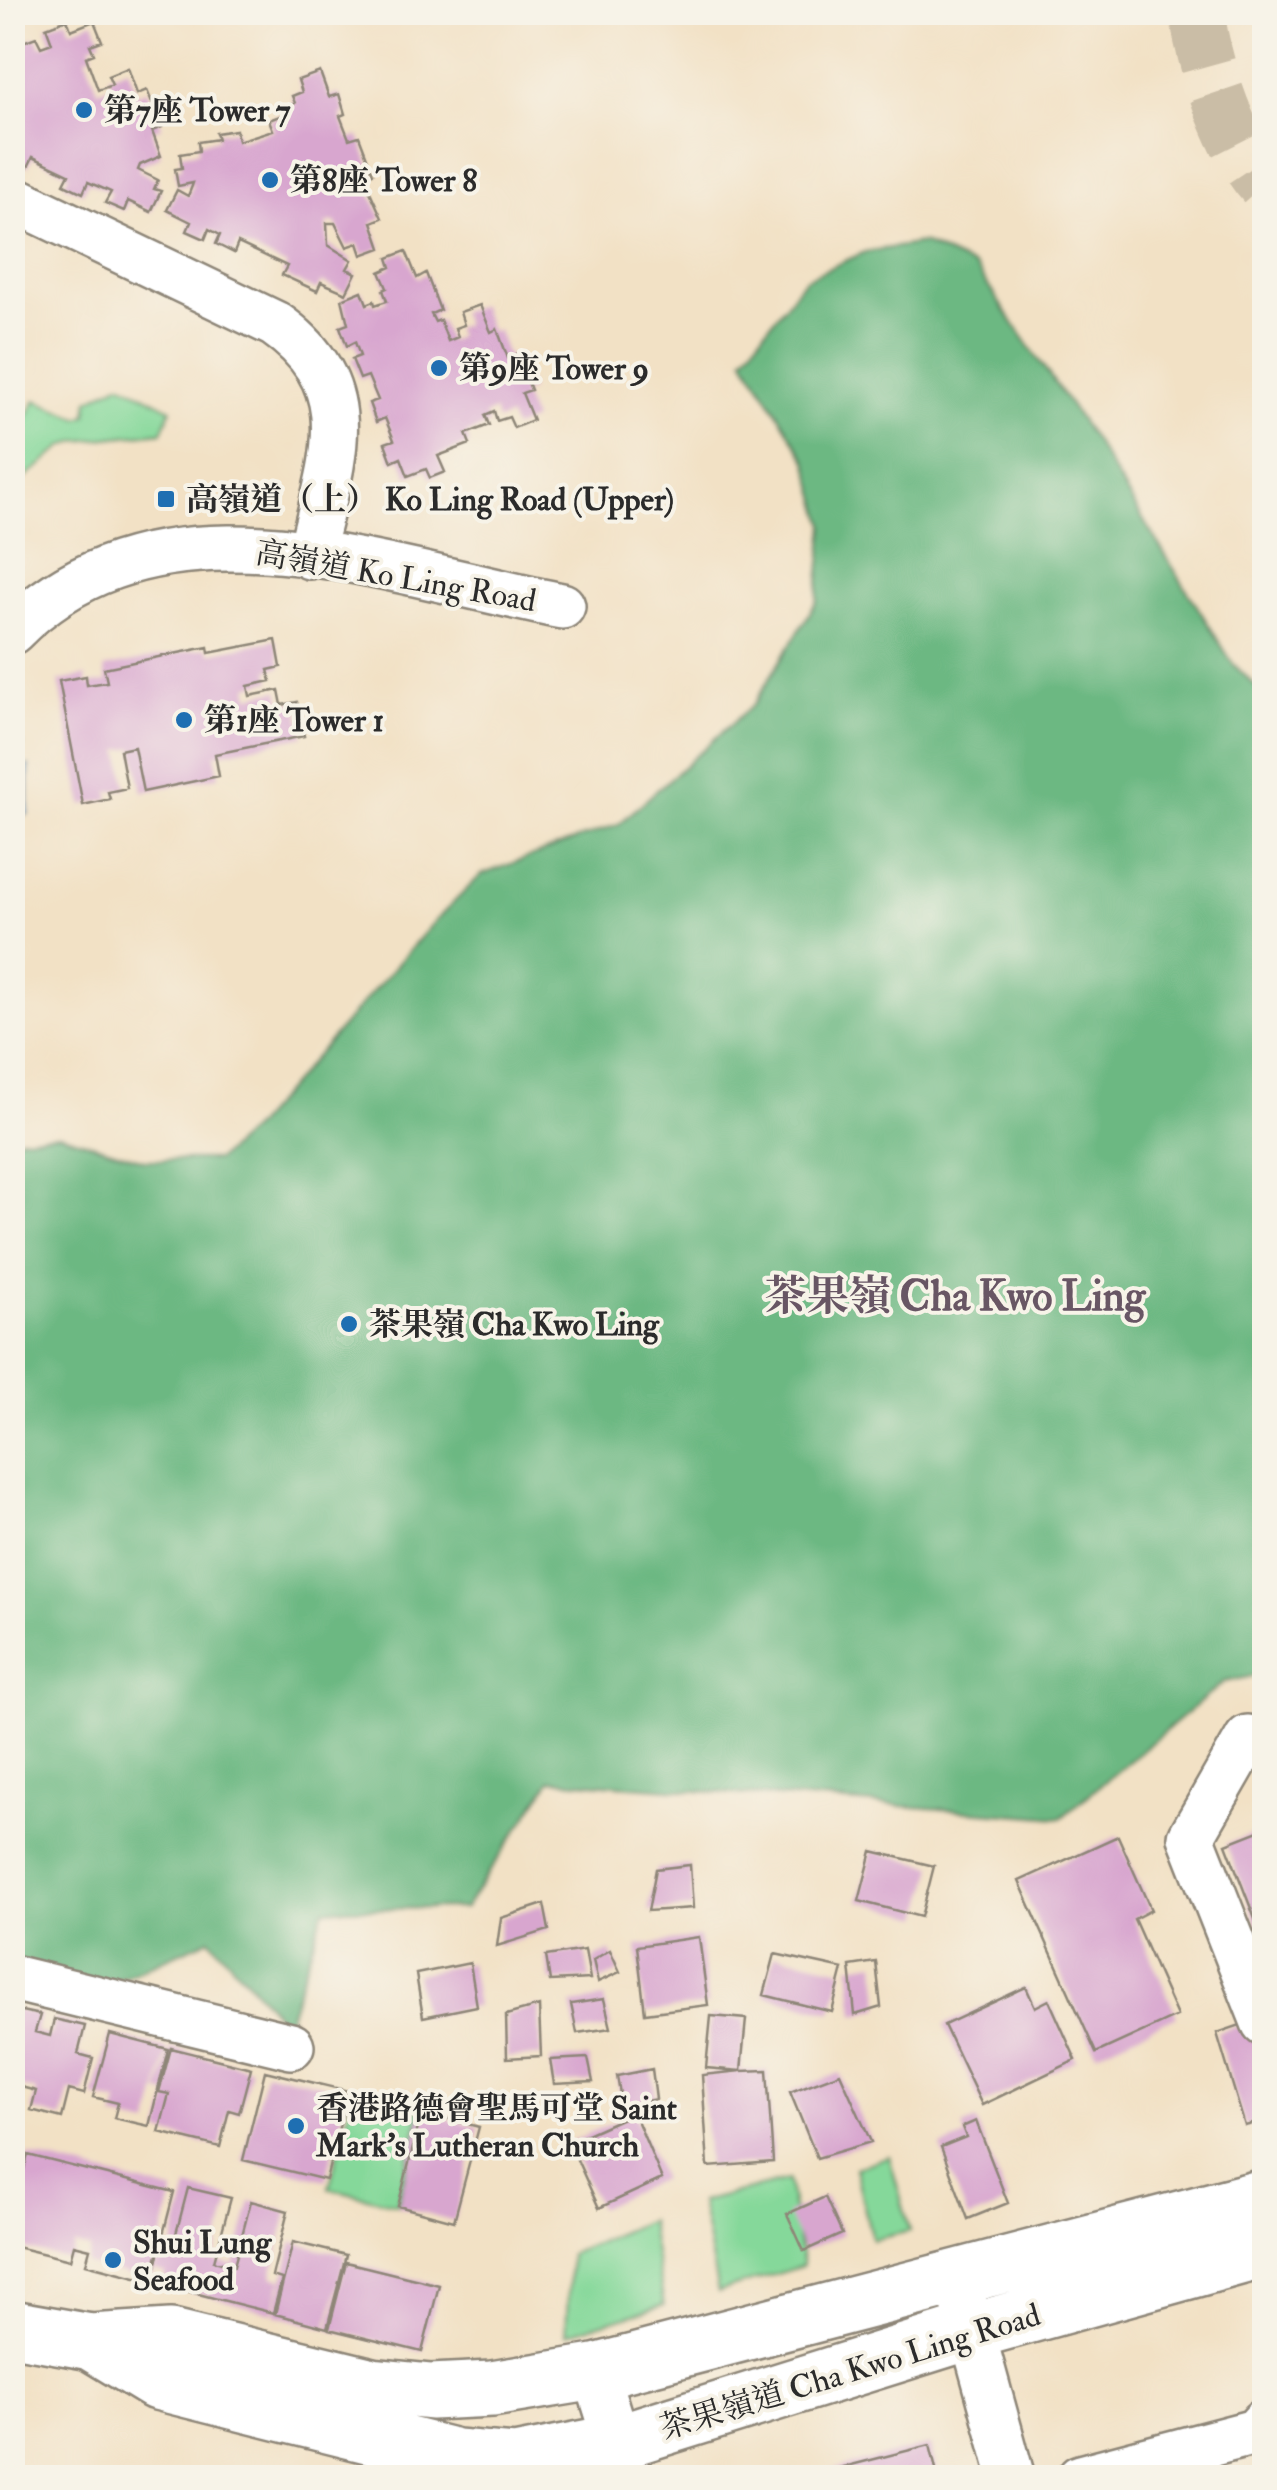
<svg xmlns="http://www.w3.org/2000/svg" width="1277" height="2490" font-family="'IM FELL Double Pica','Noto Serif TC',serif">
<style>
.green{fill:#85d89a;stroke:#588262;stroke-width:2.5}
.forest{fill:#6cb882;stroke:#4c7256;stroke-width:2.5}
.water{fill:#77bfef;stroke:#51758d;stroke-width:2.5}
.building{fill:#d8a6cf}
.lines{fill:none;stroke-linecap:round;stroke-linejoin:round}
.highway-tunnel{stroke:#cabda6;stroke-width:55;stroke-dasharray:55 28;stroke-linecap:butt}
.minor-casing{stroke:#8e8678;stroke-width:50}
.major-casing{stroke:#8e8678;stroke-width:60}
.minor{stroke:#fff;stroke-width:45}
.major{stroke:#fff;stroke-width:55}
.poi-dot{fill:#1f6fb2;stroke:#f7f3e8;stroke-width:4}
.labels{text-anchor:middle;stroke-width:8;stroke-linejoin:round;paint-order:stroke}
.poi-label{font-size:32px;font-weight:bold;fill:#2b2b2b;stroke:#f7f3e8;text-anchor:start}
.street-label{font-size:32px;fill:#2b2b2b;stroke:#f7f3e8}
.district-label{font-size:42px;font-weight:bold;fill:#685664;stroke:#f7f3e8}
</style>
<rect width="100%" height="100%" fill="#f7f3e8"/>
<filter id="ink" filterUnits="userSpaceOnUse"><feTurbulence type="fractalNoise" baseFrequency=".01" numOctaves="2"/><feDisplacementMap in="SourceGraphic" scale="20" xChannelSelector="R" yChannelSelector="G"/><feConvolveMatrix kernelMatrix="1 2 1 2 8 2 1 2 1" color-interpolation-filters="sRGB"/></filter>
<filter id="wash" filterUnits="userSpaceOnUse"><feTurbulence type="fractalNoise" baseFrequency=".0048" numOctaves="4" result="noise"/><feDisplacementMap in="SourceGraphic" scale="40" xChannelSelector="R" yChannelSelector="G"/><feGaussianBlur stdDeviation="2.25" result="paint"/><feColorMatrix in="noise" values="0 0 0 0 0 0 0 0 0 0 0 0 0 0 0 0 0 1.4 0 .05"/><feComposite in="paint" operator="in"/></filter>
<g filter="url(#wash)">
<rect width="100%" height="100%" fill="#f2e1c5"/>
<path class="green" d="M121,383L171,409L162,432L78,441L64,446L13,488V440L36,400L79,418L87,415L89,400Z
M353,2093L421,2112L397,2204L329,2188Z
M889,2156L910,2231L872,2240L855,2168Z
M788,2180L803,2266L718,2292L700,2202Z
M649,2220L664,2305L566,2334L570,2254Z"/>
<path class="forest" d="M922,243L975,267L1093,439L1233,664L1264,694V1674L1224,1682L1061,1818L551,1780L465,1908L324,1909L286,2025L210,1939L89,1992L13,1972L12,1139L59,1134L144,1160H217L251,1130L434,922L481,875L619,824L754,704L817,601L825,525L807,461L744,358L805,279L865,252Z"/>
<path class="water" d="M13,734L22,744L19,765L29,766L28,814L13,820Z"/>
<g id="blocks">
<path class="building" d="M67,19L71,30L94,21L102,41L90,45L94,54L86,57L98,90L112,85L108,76L128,68L137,94L147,90L162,127L152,131L161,156L140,165L138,170L158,180L154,189L161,191L151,212L128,201L124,211L105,203L111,192L88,182L83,193L64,184L69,174L33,157L28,167L12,160L18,142L12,140V46L36,37L41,47L52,43L46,27Z
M320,72L329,97L339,94L345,114L340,116L349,139L359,136L373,173L363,176L382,218L372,222L381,248L362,255L358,243L347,247L335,223H327L328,245L352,260L347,269L356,273L346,293L321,282L317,291L282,275L287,266L238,243L234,253L216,244L220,235L209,229L205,239L187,231L191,222L167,210L177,190L188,196L192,186L193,183L178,186L175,169L182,168L180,154L199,151L198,142L218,139L216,133L236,130L238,141L273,130L269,120L288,113L286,107L295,103L292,96L302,92L298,80Z
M406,251L417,278L426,273L440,310L431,314L435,322L440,320L448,341L458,337L455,328L464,325L460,312L480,305L491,332L497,329L508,358L517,354L531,390L522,393L533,420L514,428L509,417L497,421L494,411L485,415L489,425L466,434L470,444L438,456L445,472L430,478L426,469L408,476L401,458L392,462L385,443L394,440L385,418L376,422L369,403L378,400L368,376L360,379L352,359L360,356L355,342L347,346L340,327L348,324L342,299L362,291L367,304L374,301L375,305L387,301L383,290L387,288L380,272L391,267L388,258Z
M276,640L281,667L268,670L271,681L248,686L250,696L279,690L282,705L297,702L304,736L215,754L219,776L143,792L134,747L120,750L127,788L108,792L110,799L83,805L59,681L86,676L87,685L107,682L104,668L208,647L209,653Z
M1264,1829V1942L1226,1844Z
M1118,1836L1151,1910L1134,1919L1177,2016L1096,2053L1019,1881Z
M872,1851L934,1866L921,1917L859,1901Z
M690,1865L693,1908L648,1911L656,1869Z
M544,1904L549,1930L497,1946L501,1918Z
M699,1937L708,2005L645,2013L637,1946Z
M585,1950L590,1979L550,1981L546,1956Z
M610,1950L620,1972L598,1982L593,1960Z
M775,1954L843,1969L832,2012L764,1995Z
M876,1962L881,2007L855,2015L850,1966Z
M470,1963L477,2006L423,2017L416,1974Z
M1026,1987L1035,2007L1049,2000L1076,2060L982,2105L944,2025Z
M604,1999L611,2028L577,2033L571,2004Z
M539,2006L541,2056L507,2058L506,2015Z
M12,2009L40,2015L35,2032L50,2036L54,2019L85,2026L78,2054L93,2058L84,2094L69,2090L62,2118L31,2110L36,2091L21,2087L16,2106L12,2105Z
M711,2016L746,2019L741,2071L767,2070L773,2162L708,2167L702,2075L741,2071L706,2068Z
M1252,2021L1264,2061V2121L1245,2126L1217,2033Z
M110,2034L168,2049L149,2126L114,2118L118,2103L93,2097Z
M171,2048L251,2068L239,2113L229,2110L220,2147L159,2132L169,2094L159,2092Z
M588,2058L593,2082L554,2084L550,2060Z
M652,2069L656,2099L622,2106L617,2076Z
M265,2071L348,2091L326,2180L243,2160Z
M840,2073L871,2142L817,2158L790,2092Z
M422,2112L479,2127L454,2221L398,2206Z
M634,2113L662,2179L599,2208L569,2142Z
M976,2121L1008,2203L968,2219L941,2147L966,2137L962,2127Z
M28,2155L174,2192L151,2281L86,2264L90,2249L74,2245L70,2260L12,2246V2214Z
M188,2188L231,2198L214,2261L234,2266L251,2201L288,2211L272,2276L282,2279L273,2313L163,2285L166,2274L155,2271L161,2246L172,2249Z
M825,2197L842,2234L804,2251L787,2214Z
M293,2242L346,2255L327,2328L275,2314Z
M346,2262L439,2285L422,2352L329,2329Z
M930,2445L938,2478H808V2476Z"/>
</g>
</g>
<g filter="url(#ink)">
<use href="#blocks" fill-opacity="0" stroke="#8e8678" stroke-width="2.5"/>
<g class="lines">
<path class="highway-tunnel" d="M1197,12C1203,63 1230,146 1264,184"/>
<g class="minor-casing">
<path id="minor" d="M12,198L275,324C367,388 330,465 310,556
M12,631C158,482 387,572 562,606
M1248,1738L1191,1837L1264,2022
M12,1978L291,2046
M957,2278L1012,2478
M595,2372L617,2442L623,2478
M1080,2478L1255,2432L1264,2422"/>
</g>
<g class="major-casing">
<path id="major" d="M12,2328L91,2342L171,2337L372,2386L431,2392L492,2389L595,2372L1264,2197
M91,2342L157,2382L456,2457L515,2462L617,2442L972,2331L1264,2250"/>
</g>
<use href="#minor" class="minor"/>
<use href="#major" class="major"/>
</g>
</g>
<g class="poi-dot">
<circle cx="84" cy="110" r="10"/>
<circle cx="270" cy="180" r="10"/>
<circle cx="439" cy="368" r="10"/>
<rect x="156" y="489" width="20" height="20" rx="5"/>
<circle cx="184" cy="720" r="10"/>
<circle cx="349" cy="1324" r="10"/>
<circle cx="296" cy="2126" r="10"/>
<circle cx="113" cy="2260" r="10"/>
</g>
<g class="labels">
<g class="poi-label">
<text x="104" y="121">第7座 Tower 7</text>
<text x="290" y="191">第8座 Tower 8</text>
<text x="459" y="379">第9座 Tower 9</text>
<text x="186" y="510">高嶺道（上） Ko Ling Road (Upper)</text>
<text x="204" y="731">第1座 Tower 1</text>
<text x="369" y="1335">茶果嶺 Cha Kwo Ling</text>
<text x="316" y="2119">香港路德會聖馬可堂 Saint<tspan x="316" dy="37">Mark's Lutheran Church</tspan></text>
<text x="133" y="2253">Shui Lung<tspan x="133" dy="37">Seafood</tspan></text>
</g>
<g class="street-label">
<text transform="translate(396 576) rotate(10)" y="11">高嶺道 Ko Ling Road</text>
<text transform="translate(850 2371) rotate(-17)" y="11">茶果嶺道 Cha Kwo Ling Road</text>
</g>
<g class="district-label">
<text x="955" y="1310">茶果嶺 Cha Kwo Ling</text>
</g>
</g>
<rect width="1277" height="2490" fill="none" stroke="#f7f3e8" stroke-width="50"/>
</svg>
